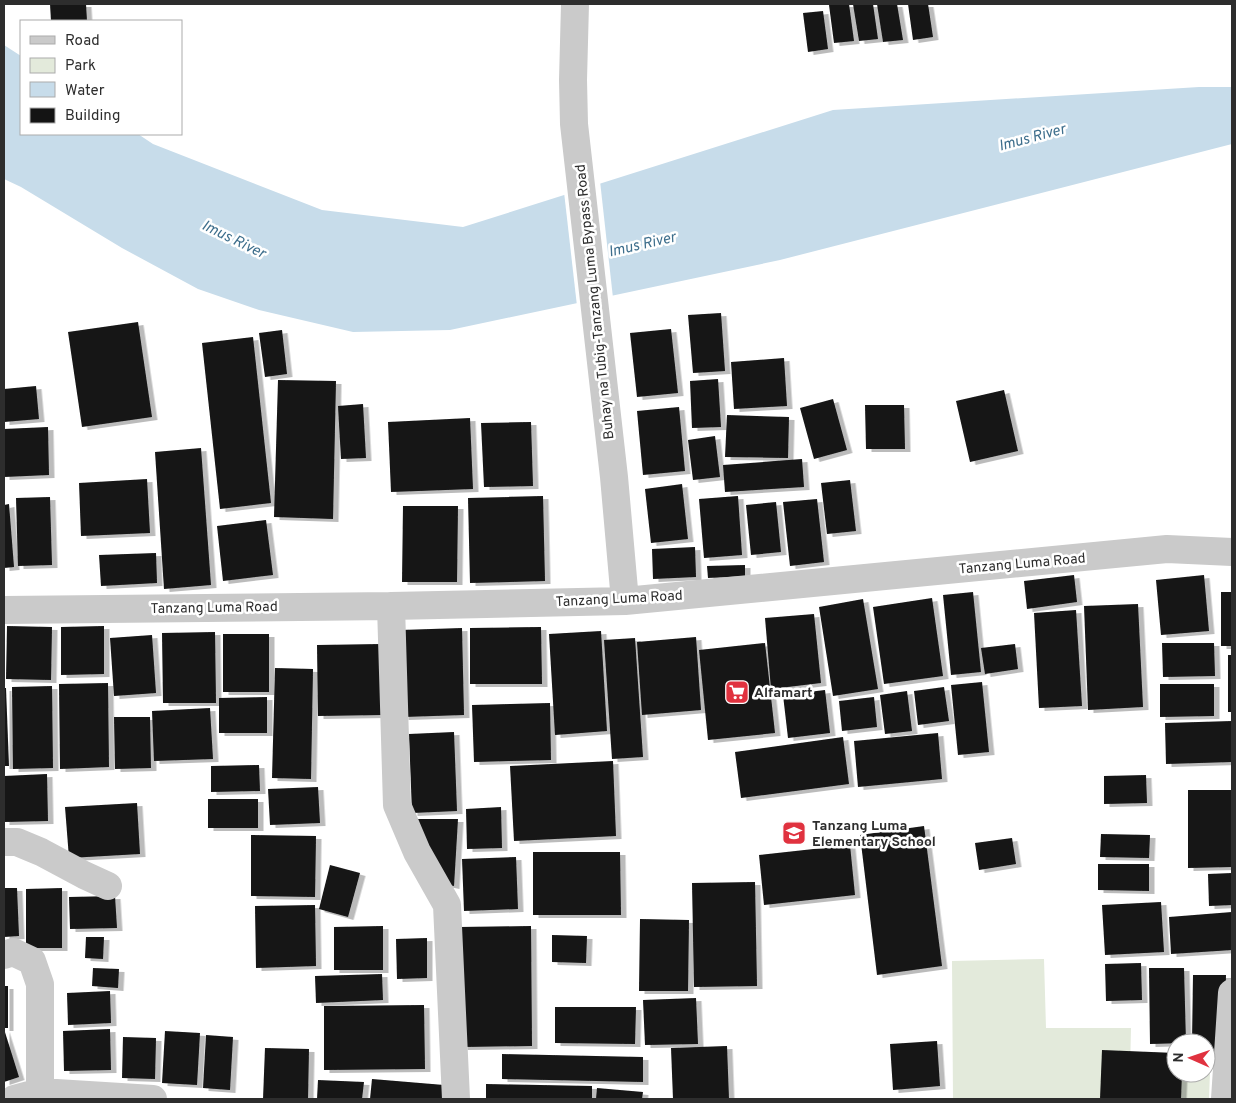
<svg xmlns="http://www.w3.org/2000/svg" width="1236" height="1103" font-family="Overpass,sans-serif">
<style>
.green{fill:#e3eadb}
.water{fill:#c7dcea}
.pier{fill:#fff}
.building{fill:#141414;filter:url(#shadow)}
.lines{fill:none;stroke-linecap:round;stroke-linejoin:round}
.minor{stroke:#cacaca;stroke-width:28}
.labels{text-anchor:middle;stroke-width:5;stroke-linejoin:round;paint-order:stroke}
.street-label{font-size:14px;fill:#2d2d2d;stroke:#fff}
.poi-label{font-size:14px;font-weight:bold;fill:#2d2d2d;stroke:#fff;text-anchor:start}
.water-label{font-size:15px;font-style:italic;fill:#3d6e8c;stroke:#fff}
</style>
<defs>
<filter id="shadow"><feDropShadow dx="5.5" dy="3" stdDeviation="0" flood-color="#0004"/></filter>
</defs>
<rect width="100%" height="100%" fill="#fff"/>
<path class="green" d="M1044,959L1046,1028H1131L1130,1071L1176,1073L1210,1072L1209,1099H953L952,961Z"/>
<path class="water" d="M4,45L21,56V134H138L153,144L322,210L463,227L833,110L1199,87H1232V144L780,260L450,330L353,332L259,310L198,289L122,248L21,187L4,179Z"/>
<path class="pier" d="M600,181L613,298L577,306L564,192Z"/>
<path class="building" d="M50,4H86L87,21H51Z
M839,4H849L854,41L834,43L829,5Z
M853,4H873L878,39L859,41Z
M877,4H897L903,40L883,42Z
M908,4H928L933,37L913,40Z
M823,11L828,49L808,52L803,13Z
M721,313L725,371L693,373L688,315Z
M138,322L152,417L82,427L68,332Z
M671,329L678,393L637,397L630,333Z
M282,330L287,374L265,377L259,333Z
M253,337L271,503L220,509L202,343Z
M784,358L787,406L734,409L731,362Z
M718,379L721,427L692,428L690,381Z
M278,380L336,381L333,519L274,517Z
M36,386L39,419L4,422V389Z
M1004,390L1018,451L970,462L956,401Z
M833,399L847,450L814,459L800,408Z
M363,404L366,458L341,459L338,406Z
M865,405H904L905,449H866Z
M679,407L685,471L643,475L637,411Z
M727,415L789,417L788,458L725,457Z
M470,418L473,489L391,492L388,422Z
M531,422L533,486L484,487L481,423Z
M48,427L49,475L4,477V429Z
M715,436L720,477L693,480L688,440Z
M201,448L211,585L164,589L155,452Z
M802,459L804,487L725,492L723,465Z
M147,479L150,533L81,536L79,483Z
M850,480L856,531L827,534L821,483Z
M682,484L688,539L651,543L645,489Z
M543,496L545,581L470,583L468,498Z
M738,496L742,555L704,558L699,499Z
M50,497L52,565L18,566L16,498Z
M817,499L824,562L790,566L783,502Z
M776,502L781,552L751,555L746,505Z
M9,504L14,567L4,568V505Z
M403,506H458L457,582H402Z
M266,520L273,575L223,581L217,526Z
M695,547L696,577L653,579L652,549Z
M156,553L157,583L101,586L99,555Z
M745,565V576L708,578L707,566Z
M1074,575L1077,602L1027,609L1024,581Z
M1204,575L1209,631L1161,635L1156,580Z
M973,592L981,672L951,675L943,595Z
M1221,592H1232V646H1221Z
M932,598L943,676L884,684L873,607Z
M863,599L878,689L833,696L819,607Z
M1138,604L1143,707L1088,710L1084,606Z
M1076,610L1082,706L1039,708L1034,613Z
M814,614L821,683L771,689L765,618Z
M7,626L52,627L51,680L6,679Z
M104,626V674L61,675V627Z
M541,627L542,684H470V628Z
M462,628L464,715L403,717L400,630Z
M601,631L607,731L555,735L549,634Z
M215,632L216,703H163L162,633Z
M223,634H269V692H223Z
M152,635L156,693L114,696L110,638Z
M696,637L701,710L642,715L637,642Z
M635,638L643,757L612,759L604,640Z
M765,643L775,733L708,740L699,650Z
M1162,643H1214L1215,676L1163,677Z
M381,644L382,715L318,716L317,645Z
M1015,644L1018,669L985,674L981,648Z
M1228,655H1232V712H1228Z
M275,668L313,669L311,779L272,778Z
M982,682L989,752L958,755L951,685Z
M108,683L109,767L60,769L59,684Z
M1160,684H1214V716L1160,717Z
M52,686L53,768L13,769L12,687Z
M944,687L949,721L918,725L914,691Z
M4,688H6L9,766H4Z
M825,690L830,733L788,738L783,695Z
M907,691L912,731L885,734L880,695Z
M267,697V733H219V698Z
M874,697L877,727L842,731L839,701Z
M550,703L551,760L474,762L472,705Z
M210,708L213,759L154,761L152,711Z
M114,717H150L151,768L115,769Z
M1232,721V762L1166,764L1165,723Z
M454,732L457,811L412,813L409,734Z
M938,733L942,779L858,787L854,741Z
M843,737L849,784L741,798L735,752Z
M613,761L616,836L514,841L510,766Z
M259,765L260,791L211,792V766Z
M47,774L48,821L4,822V776Z
M1146,775L1147,803L1104,804V776Z
M318,787L320,823L270,825L268,789Z
M1188,790H1231L1232,867L1188,868Z
M208,799H258V828H208Z
M137,803L140,854L69,858L65,807Z
M501,807L502,848L467,849L466,809Z
M411,819H458L454,886L439,883Z
M924,826L942,966L877,975L860,835Z
M1101,834L1150,835L1149,858L1100,857Z
M251,835L316,836L315,897L251,896Z
M1012,838L1016,864L979,870L975,843Z
M850,845L855,895L764,905L759,855Z
M533,852H620L621,915H533Z
M516,857L518,909L464,911L462,859Z
M1098,864H1149V891L1098,890Z
M330,865L360,873L348,917L319,909Z
M1232,873V905L1209,906L1208,874Z
M755,882L757,986L694,987L692,883Z
M4,888H17L19,936L4,937Z
M62,888V948H26V889Z
M115,896L117,928L70,929L69,897Z
M1161,902L1164,952L1105,955L1102,905Z
M315,905L316,966L256,968L255,906Z
M1232,912V950L1171,954L1169,917Z
M640,919L689,920L688,991H639Z
M383,926V970H334V927Z
M531,926L532,1046L462,1047L460,927Z
M552,935L587,936L586,963L552,962Z
M86,937H104L103,959L85,958Z
M427,938V978L397,979L396,939Z
M1141,963L1142,1000L1106,1001L1105,964Z
M93,968L119,969L118,988L92,986Z
M1149,968H1184L1186,1043L1150,1044Z
M382,974L383,1000L316,1003L315,976Z
M1193,975H1226L1224,1058H1206V1043H1192Z
M4,986H8V1028H4Z
M110,991L111,1023L68,1025L67,993Z
M696,998L698,1044L645,1045L643,1000Z
M424,1005L425,1069L324,1070V1006Z
M555,1007H636L635,1044L555,1043Z
M4,1029L19,1077L4,1082Z
M110,1029L111,1070L64,1071L63,1031Z
M165,1031L200,1033L197,1085L162,1083Z
M206,1035L233,1037L230,1090L203,1088Z
M123,1037L156,1038L155,1079L122,1078Z
M937,1041L940,1086L893,1090L890,1044Z
M727,1046L729,1099H673L671,1048Z
M265,1048L309,1049L308,1099H263Z
M1102,1050L1176,1053V1073H1182L1181,1099H1100Z
M502,1054L643,1057V1082L502,1079Z
M372,1079L444,1085L443,1099H370Z
M318,1080L364,1082L362,1099H317Z
M486,1084L592,1086V1099H486Z
M597,1088L643,1092L642,1099H596Z"/>
<g class="lines">
<path class="minor" d="M575,4L573,80L574,124L614,477L625,601
M391,606L397,805L417,852L447,905L456,1099
M4,610L391,606L625,601L1167,549L1232,552
M4,842H17L41,852L84,875L108,886
M4,955L13,952L32,961L40,984V1092
M14,1099L40,1092L153,1099
M1225,1099L1232,993"/>
</g>
<defs>
<g id="supermarket-square" transform="scale(1.25)"><rect x="-9" y="-9" width="18" height="18" rx="4" fill="#e0323f" stroke="#fff"/><path d="M-6-5.5h2.5l.6 2H6L4.5 2H-2.5L-4.4-4H-6ZM-1.5 3.2a1.3 1.3 0 1 0 .1 0ZM3 3.2a1.3 1.3 0 1 0 .1 0Z" fill="#fff"/></g>
<g id="school-square" transform="scale(1.25)"><rect x="-9" y="-9" width="18" height="18" rx="4" fill="#e0323f" stroke="#fff"/><path d="M0-5L7-2L0 1L-7-2ZM-4 1L0 2.5L4 1V4Q0 6-4 4Z" fill="#fff"/></g>
</defs>
<g fill-rule="evenodd">
<use href="#supermarket-square" x="737" y="692"/>
<use href="#school-square" x="794" y="833"/>
</g>
<g class="labels">
<g class="street-label">
<text transform="translate(594 302) rotate(-96)" y="5">Buhay na Tubig-Tanzang Luma Bypass Road</text>
<text transform="translate(1022 563) rotate(-5)" y="5">Tanzang Luma Road</text>
<text transform="translate(619 598) rotate(-3)" y="5">Tanzang Luma Road</text>
<text transform="translate(214 607) rotate(-1)" y="5">Tanzang Luma Road</text>
</g>
<g class="poi-label">
<text x="754" y="697">Alfamart</text>
<text x="812" y="830">Tanzang Luma<tspan x="812" dy="16">Elementary School</tspan></text>
</g>
<g class="water-label">
<text transform="translate(1032 137) rotate(-15)" y="5">Imus River</text>
<text transform="translate(234 239) rotate(26)" y="5">Imus River</text>
<text transform="translate(642 244) rotate(-13)" y="5">Imus River</text>
</g>
</g>
<rect width="1236" height="1103" fill="none" stroke="#2d2d2d" stroke-width="10"/>
<rect x="20" y="20" width="162" height="115" fill="#ffffff" stroke="#ababab"/>
<rect x="30" y="36" width="25" height="8" fill="#cacaca" stroke="#ababab"/>
<text x="65" y="45" font-size="15" fill="#2d2d2d">Road</text>
<rect x="30" y="58" width="25" height="15" fill="#e3eadb" stroke="#ababab"/>
<text x="65" y="70" font-size="15" fill="#2d2d2d">Park</text>
<rect x="30" y="82" width="25" height="15" fill="#c7dcea" stroke="#ababab"/>
<text x="65" y="95" font-size="15" fill="#2d2d2d">Water</text>
<rect x="30" y="108" width="25" height="15" fill="#141414" stroke="#ababab"/>
<text x="65" y="120" font-size="15" fill="#2d2d2d">Building</text>
<g transform="translate(1191 1058) rotate(272)"><circle r="24" fill="#ffffff" stroke="#ababab"/>
<path d="M0-4L9 19L0 12L-9 19Z" fill="#e0323f"/>
<text y="-8" font-size="14" font-weight="bold" text-anchor="middle" fill="#2d2d2d">N</text>
</g>
</svg>
